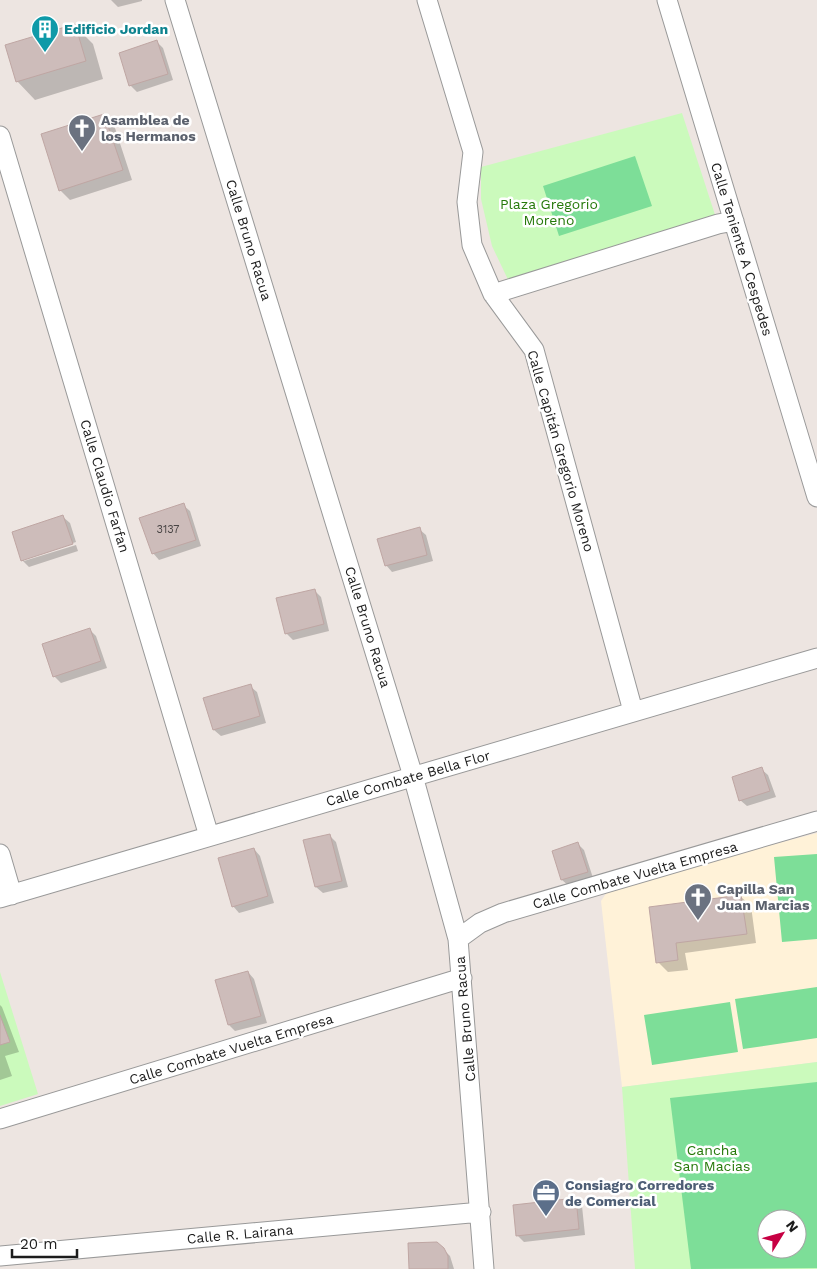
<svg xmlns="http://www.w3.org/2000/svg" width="817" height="1269" font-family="'Work Sans',sans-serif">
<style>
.education{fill:#fff2d8}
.park{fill:#cbfabc;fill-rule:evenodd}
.pitch{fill:#7dde98;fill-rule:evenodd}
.shadow{fill:#0003}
.building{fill:#cdbcba;stroke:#bfa6a3}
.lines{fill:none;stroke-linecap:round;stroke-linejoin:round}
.street-casing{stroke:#999;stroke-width:21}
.street{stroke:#fff;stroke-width:19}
.labels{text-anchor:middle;stroke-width:5;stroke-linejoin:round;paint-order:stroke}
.number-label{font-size:11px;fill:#484444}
.culture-label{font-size:14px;font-weight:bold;fill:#0d838f;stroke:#fff;text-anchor:start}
.worship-label{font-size:14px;font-weight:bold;fill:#5b616d;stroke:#fff;text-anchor:start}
.park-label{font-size:14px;fill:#26790a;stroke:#fff}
.street-label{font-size:14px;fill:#1c1c1c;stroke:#fff}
.service-label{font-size:14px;font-weight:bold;fill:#4e5e75;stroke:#fff;text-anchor:start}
</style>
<rect width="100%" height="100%" fill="#ede5e1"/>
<path class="education" d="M817,833V1062L622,1087L601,901L610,888Z"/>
<path class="park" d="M682,113L718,224L512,288L492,246L481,199V167Z
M0,972L38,1094L0,1106Z
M817,1062V1269H635L622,1087ZM767,1219H797V1249H767Z"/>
<path class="pitch" d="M635,156L652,206L559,236L543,186Z
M817,854V939L782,942L774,857Z
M817,987V1038L743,1049L735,999Z
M730,1002L738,1052L652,1065L644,1015Z
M817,1082V1268L691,1269L670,1098ZM767,1219H797V1249H767Z"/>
<path class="shadow" d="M111,0H142V1L118,7Z
M75,26L93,44L103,79L35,100L17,81Z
M157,42L163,48L173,80L137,92L131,86L120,53Z
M104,115L114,125L132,180L70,200L60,190Z
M183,505L190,511L201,546L159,560L153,553Z
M63,517L70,523L76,542L24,559V561L76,545L78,551L29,567L22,560Z
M419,529L426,535L433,561L392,572L386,565Z
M314,590L321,597L329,631L293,640L286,633Z
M90,630L96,636L107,668L61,683L54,676Z
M250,686L257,692L266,723L221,736L214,730L205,699Z
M761,769L768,775L776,797L747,806L740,800Z
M329,835L336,842L348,887L323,893L316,887Z
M578,844L584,850L593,878L569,886L562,880L553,852Z
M254,849L260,856L274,903L239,913L233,906Z
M741,897L751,906L756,943L685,953L688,970L668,972L658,962L650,908Z
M248,972L254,979L267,1023L235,1031L229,1025Z
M0,1005L2,1007L19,1052L5,1056L12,1076L0,1080Z
M575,1199L582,1206L585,1235L524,1242L517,1235Z
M443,1249L450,1256L454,1269H410Z"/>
<path class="building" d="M75,24L86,61L16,82L5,45Z
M157,40L168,74L129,86L119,53Z
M104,114L123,170L59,191L41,134Z
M184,503L196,540L152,554L139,518Z
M63,515L73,544L21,561L12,532Z
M420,527L427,555L385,566L377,539Z
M315,589L324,624L285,634L276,598Z
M90,628L101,661L53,677L42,644Z
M251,684L260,716L213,730L203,698Z
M762,767L770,791L739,801L732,777Z
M330,834L342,881L315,887L303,840Z
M578,842L588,872L561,880L552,851Z
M254,848L268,896L232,907L218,858Z
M741,895L747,934L676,943L678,960L656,963L649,907Z
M248,971L261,1016L228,1025L215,980Z
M0,1015L10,1042L0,1045Z
M576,1198L579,1229L516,1236L513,1205Z
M437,1242L444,1248L448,1256V1269H409L408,1243Z"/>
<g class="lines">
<g class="street-casing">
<path id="street" d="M175,0L413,776L458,939L484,1269
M427,0L473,152L467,202L472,245L493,294L534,350L633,711
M667,0L817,497
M0,136L209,836
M493,294L718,224L734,221
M0,854L12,895
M0,898L817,658
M458,939L480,923L503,913L817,821
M0,1119L462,978
M0,1256L481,1212"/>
</g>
<use href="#street" class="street"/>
</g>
<defs>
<g id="building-pin" transform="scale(1.4375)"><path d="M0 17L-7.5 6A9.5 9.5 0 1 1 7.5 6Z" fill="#0f9aa8" stroke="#fff"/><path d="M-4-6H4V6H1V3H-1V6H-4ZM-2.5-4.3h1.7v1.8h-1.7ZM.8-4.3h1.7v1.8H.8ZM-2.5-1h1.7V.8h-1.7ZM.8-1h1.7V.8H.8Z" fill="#fff"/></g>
<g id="church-pin" transform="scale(1.4375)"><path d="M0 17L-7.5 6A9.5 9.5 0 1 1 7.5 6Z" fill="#6b7280" stroke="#fff"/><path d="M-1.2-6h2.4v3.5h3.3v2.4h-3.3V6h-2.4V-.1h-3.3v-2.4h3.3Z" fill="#fff"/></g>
<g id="office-pin" transform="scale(1.4375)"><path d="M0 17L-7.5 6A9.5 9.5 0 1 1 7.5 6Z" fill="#5c6f8a" stroke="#fff"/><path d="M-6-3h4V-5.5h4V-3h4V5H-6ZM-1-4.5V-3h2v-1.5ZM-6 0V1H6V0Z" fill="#fff"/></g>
</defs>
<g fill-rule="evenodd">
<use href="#building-pin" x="45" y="29"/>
<use href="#church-pin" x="82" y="128"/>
<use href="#church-pin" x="698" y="897"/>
<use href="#office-pin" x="546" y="1193"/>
</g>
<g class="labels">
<g class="number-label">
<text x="168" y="533">3137</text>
</g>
<g class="culture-label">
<text x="64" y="34">Edificio Jordan</text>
</g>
<g class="worship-label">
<text x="101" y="125">Asamblea de<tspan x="101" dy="16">los Hermanos</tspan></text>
<text x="717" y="894">Capilla San<tspan x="717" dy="16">Juan Marcias</tspan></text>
</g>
<g class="park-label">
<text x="549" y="209">Plaza Gregorio<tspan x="549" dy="16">Moreno</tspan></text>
<text x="712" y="1155">Cancha<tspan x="712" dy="16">San Macias</tspan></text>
</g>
<g class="street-label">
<text transform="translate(249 240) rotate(73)" y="5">Calle Bruno Racua</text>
<text transform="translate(742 249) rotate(73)" y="5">Calle Teniente A Cespedes</text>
<text transform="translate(561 451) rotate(74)" y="5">Calle Capitán Gregorio Moreno</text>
<text transform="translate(105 486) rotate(73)" y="5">Calle Claudio Farfan</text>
<text transform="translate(368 627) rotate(73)" y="5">Calle Bruno Racua</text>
<text transform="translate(408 778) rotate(-16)" y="5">Calle Combate Bella Flor</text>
<text transform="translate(635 875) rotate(-16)" y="5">Calle Combate Vuelta Empresa</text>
<text transform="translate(465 1019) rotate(-95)" y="5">Calle Bruno Racua</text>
<text transform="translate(231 1049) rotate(-17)" y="5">Calle Combate Vuelta Empresa</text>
<text transform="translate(240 1234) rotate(-5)" y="5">Calle R. Lairana</text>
</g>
<g class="service-label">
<text x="565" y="1190">Consiagro Corredores<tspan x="565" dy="16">de Comercial</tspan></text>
</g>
</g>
<g transform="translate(782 1234) rotate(53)"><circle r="24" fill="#ffffff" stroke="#a4a4a4"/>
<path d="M0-4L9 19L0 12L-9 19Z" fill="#c70043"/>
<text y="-8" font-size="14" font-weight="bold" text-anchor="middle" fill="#1c1c1c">N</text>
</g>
<path d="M12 1249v8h65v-8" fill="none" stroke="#1c1c1c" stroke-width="2.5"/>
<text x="20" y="1249" font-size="15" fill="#1c1c1c" stroke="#ffffff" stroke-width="4" paint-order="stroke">20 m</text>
</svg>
